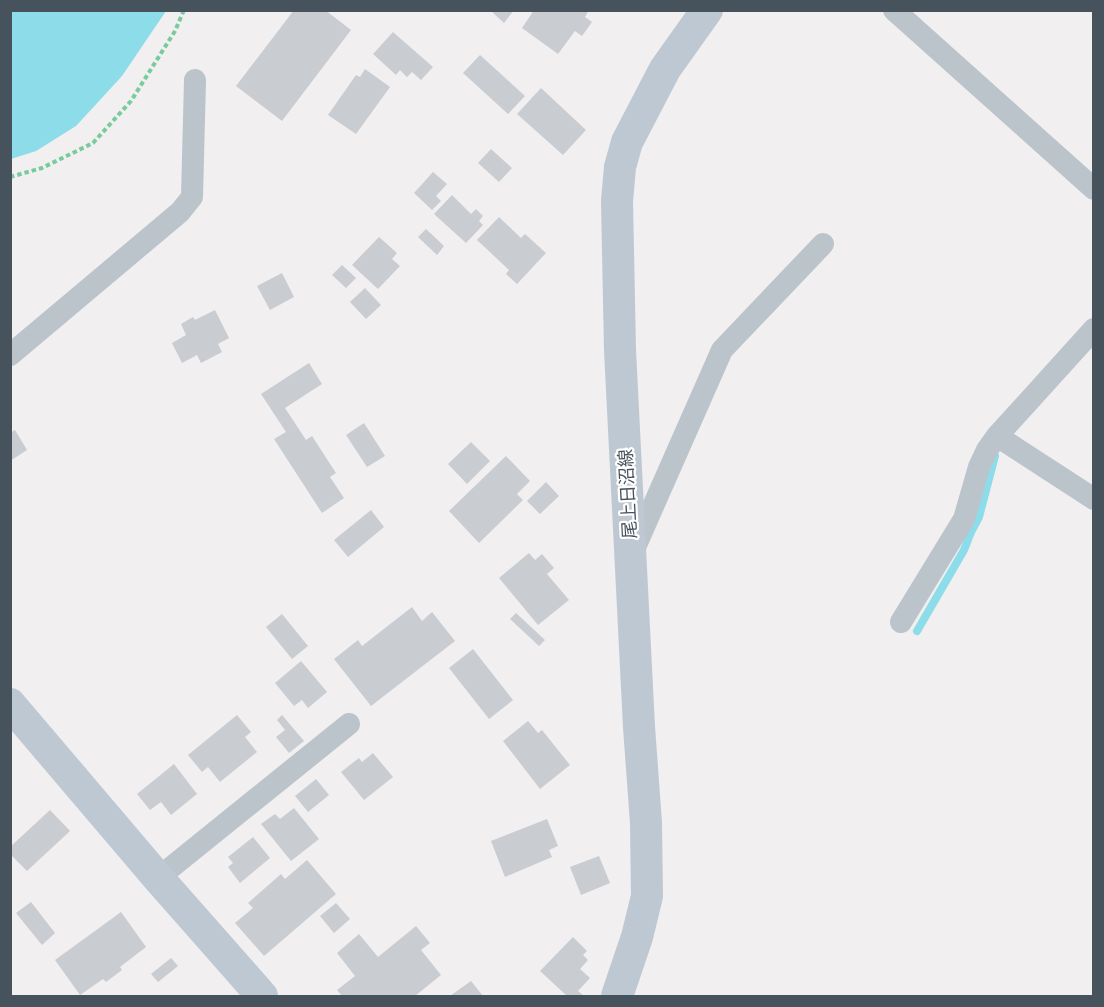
<svg xmlns="http://www.w3.org/2000/svg" width="1104" height="1007" font-family="Cabin,'Noto Sans JP',sans-serif">
<style>
.water{fill:#8cdcea}
.lines{fill:none;stroke-linecap:round;stroke-linejoin:round}
.stream{stroke:#8cdcea;stroke-width:8}
.building{fill:#c9ccd1}
.path{stroke:#77cb9d;stroke-width:4;stroke-dasharray:4.5 3;stroke-linecap:butt}
.street{stroke:#bbc4cb;stroke-width:22}
.secondary{stroke:#bdc8d2;stroke-width:32}
.labels{text-anchor:middle;stroke-width:4.5;stroke-linejoin:round;paint-order:stroke}
.street-label{font-size:18px;fill:#47535c;stroke:#fff}
</style>
<rect width="100%" height="100%" fill="#f1efef"/>
<path class="water" d="M11,10H166V11L122,76L76,126L36,151L11,159Z"/>
<g class="lines">
<path class="stream" d="M917,631L964,550L971,532L979,517L995,456"/>
</g>
<path class="building" d="M294,10H325L351,30L282,121L236,86Z
M490,10H514L504,23Z
M534,10H589L585,17L592,22L582,36L575,31L558,54L522,28Z
M393,32L433,67L421,80L412,72L407,77L400,70L396,75L373,54Z
M480,55L525,96L508,114L463,73Z
M365,69L390,87L356,134L328,115L356,75L360,77Z
M541,88L586,130L563,155L517,114Z
M491,149L512,168L499,182L478,163Z
M433,172L447,184L436,196L441,201L432,210L414,193Z
M452,195L471,214L476,209L483,216L479,221L483,225L466,243L434,214Z
M499,217L521,238L525,234L546,253L517,284L506,274L509,270L477,240Z
M426,229L444,246L437,255L418,237Z
M379,237L397,253L392,259L400,266L378,289L352,265Z
M342,265L356,278L346,288L332,275Z
M282,273L294,297L270,310L257,286Z
M365,288L381,305L366,319L350,302Z
M215,310L229,338L218,344L222,352L201,363L197,355L182,363L172,343L186,335L181,324L193,317L195,320Z
M309,363L322,384L285,408L306,440L312,436L336,473L330,477L344,498L322,513L274,439L286,432L261,394Z
M364,423L385,456L367,467L346,435Z
M15,430L27,450L10,461V433Z
M471,442L490,461L467,484L448,464Z
M506,456L530,481L517,494L523,500L479,543L449,511Z
M546,482L559,496L540,514L527,501Z
M371,510L384,527L348,557L334,540Z
M529,553L535,560L542,554L554,568L547,574L569,600L538,625L499,578Z
M412,607L422,621L432,612L455,641L371,706L334,659L358,640L362,646Z
M516,613L545,640L539,646L510,619Z
M282,614L308,646L292,659L266,627Z
M473,649L513,700L489,719L449,668Z
M301,661L327,692L308,708L302,700L294,706L275,683Z
M237,715L251,732L245,737L257,752L220,782L208,767L202,772L188,755Z
M282,715L304,741L289,753L276,737L285,730L277,720Z
M528,721L538,733L542,730L570,765L540,789L503,741Z
M373,753L393,777L364,800L341,772L359,758L362,762Z
M174,764L197,794L171,815L161,802L150,810L137,794Z
M316,779L329,795L308,812L295,796Z
M294,808L319,839L291,861L261,824L275,814L280,819Z
M50,810L70,831L27,871L10,854V847Z
M547,819L558,846L549,850L552,857L505,877L491,841Z
M253,837L270,858L240,883L228,867L233,863L228,857Z
M599,856L610,883L581,895L570,867Z
M307,860L336,894L264,956L235,923L253,908L248,903L281,874L285,879Z
M31,902L55,933L42,945L16,913Z
M336,903L350,919L334,933L320,916Z
M121,912L146,947L120,967L122,970L106,982L103,979L80,995L55,960Z
M416,926L430,943L421,950L441,975L415,996H342L337,990L355,976L337,953L359,934L378,957Z
M573,937L587,951L583,955L588,960L580,969L590,978L578,991L584,996H567L540,971Z
M171,958L178,966L158,982L151,974Z
M471,981L483,996H450Z"/>
<g class="lines">
<path class="path" d="M10,177L42,168L93,143L131,101L175,31L184,10"/>
<path class="street" d="M894,10L1094,189
M10,355L180,212L192,197L195,80
M997,436L1094,499
M632,554L722,350L823,244
M901,622L964,519L979,467L987,450L997,436L1094,329
M158,878L349,724"/>
<path class="secondary" d="M10,704L158,878L262,996
M617,996L637,937L647,896L646,823L639,727L620,350L617,201L620,167L627,142L665,69L707,10"/>
</g>
<g class="labels">
<g class="street-label">
<text transform="translate(628 494) rotate(-93)" y="6">尾上日沼線</text>
</g>
</g>
<rect width="1104" height="1007" fill="none" stroke="#47535c" stroke-width="24"/>
</svg>
